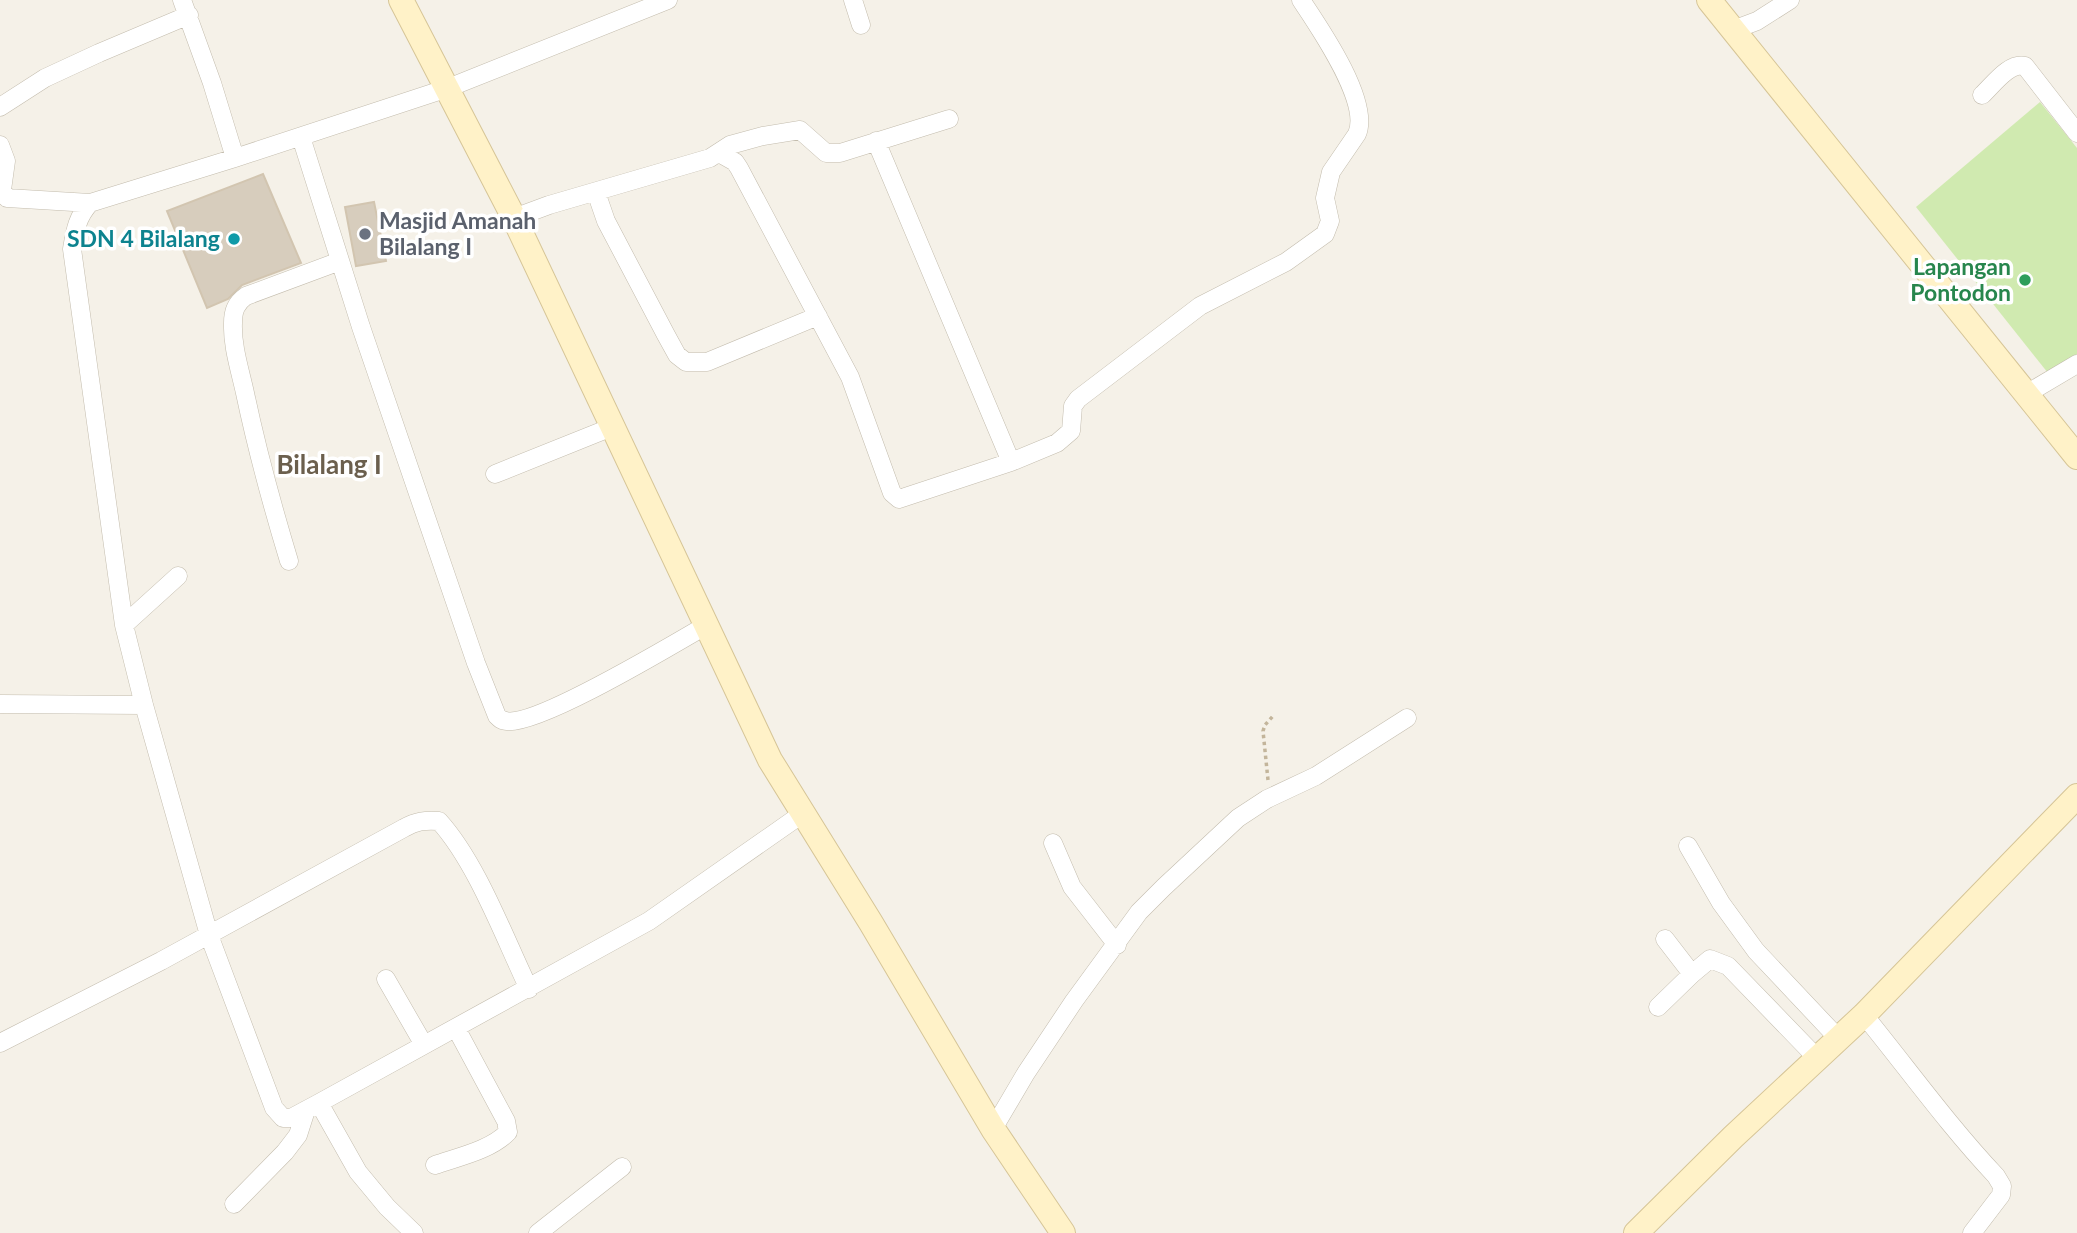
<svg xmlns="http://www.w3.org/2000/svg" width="2077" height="1233" font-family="Lato,sans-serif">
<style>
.green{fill:#d0eab0}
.building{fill:#d7cdbd;stroke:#d2c5b0;stroke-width:2}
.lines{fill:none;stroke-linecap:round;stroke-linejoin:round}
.street-casing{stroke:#c3bcad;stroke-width:19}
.secondary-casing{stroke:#d6c597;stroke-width:26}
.path{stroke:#c3b59b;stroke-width:3.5;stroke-dasharray:3.5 3.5;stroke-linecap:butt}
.street{stroke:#fff;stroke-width:18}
.secondary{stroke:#fff2c8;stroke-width:24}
.worship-dot{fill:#6b7280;stroke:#fff;stroke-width:2.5}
.culture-dot{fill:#0f9aa8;stroke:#fff;stroke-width:2.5}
.leisure-dot{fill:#2e9e5b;stroke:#fff;stroke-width:2.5}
.labels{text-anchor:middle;stroke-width:7;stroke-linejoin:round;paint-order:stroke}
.worship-label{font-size:23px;font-weight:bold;fill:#5b616d;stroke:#fff;text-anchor:start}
.culture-label{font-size:23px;font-weight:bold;fill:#0d838f;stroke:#fff;text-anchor:end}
.leisure-label{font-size:23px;font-weight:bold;fill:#27864d;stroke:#fff;text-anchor:end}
.quarter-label{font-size:26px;font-weight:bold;fill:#6b5f4d;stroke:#fff}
</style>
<rect width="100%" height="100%" fill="#f5f1e8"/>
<path class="green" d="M2040,102L2077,148V354L2048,373L1916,207Z"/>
<path class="building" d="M263,174L301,263L242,285L228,299L207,308L167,211Z
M374,202L386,261L356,266L345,207Z"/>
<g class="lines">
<g class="street-casing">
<path id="street" d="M182,0L212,83L235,158
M668,0L448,88L235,158L90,203C77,217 75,231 72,249L124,625L144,705L209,935L274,1108L283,1118H291L319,1103L649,921L802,814
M853,0L861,25
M1733,30L1757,21L1790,0
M1982,95C1993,85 2009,62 2025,66L2077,133
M0,107L45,78L99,53L189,15
M301,137L361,327L476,663L497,716C500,719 501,720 506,721C536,727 672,645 705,626
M876,141L1011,462
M0,145L6,161L2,190L7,198L90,203
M719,153L735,162L739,168L850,377L892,493L899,499L1011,462L1057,443L1071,431L1073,406L1078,399L1200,306L1286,262L1325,234L1330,221L1325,198L1331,172L1357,134C1371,102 1319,27 1301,0
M596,192L606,221L666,335L677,355L686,362H707L818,316
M514,218L549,205L710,158L730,145L763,136L800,130L826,153H840L949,119
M2028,393L2077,364
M495,474L612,427
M289,561C272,505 257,450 245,393C240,370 232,346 233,323C233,311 236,303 246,296L340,261
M124,625L178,576
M0,704L144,705
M1053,843L1072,887L1117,945
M1688,846L1721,903L1756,951L1837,1037
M1665,939L1692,974L1710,959L1728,966L1816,1057
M386,979L424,1045
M1658,1007L1692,974
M1864,1015C1908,1069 1948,1125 1996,1176L2002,1186L2001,1195L1972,1233
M0,1043L161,961L404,828C416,821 425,820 439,821C477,863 504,937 529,989
M319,1103L358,1172L387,1207L414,1233
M993,1129L1026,1073L1074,1001L1139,912L1164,887L1238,818L1267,799L1316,776L1407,718
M435,1165C458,1157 491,1150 508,1132L506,1121L456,1028
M234,1204L285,1152L298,1135L306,1110
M538,1233L622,1167"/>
</g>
<g class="secondary-casing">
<path id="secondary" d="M401,0L514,218L770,760L871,923L993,1129L1063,1233
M1709,0L2077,457
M1636,1233L1733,1137L1864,1015L2077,796"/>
</g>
<path class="path" d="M1268,780L1263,731L1265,725L1273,716"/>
<use href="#street" class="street"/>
<use href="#secondary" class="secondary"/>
</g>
<circle class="worship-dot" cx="365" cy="234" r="7"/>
<circle class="culture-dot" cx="234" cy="239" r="7"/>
<circle class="leisure-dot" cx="2025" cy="280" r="7"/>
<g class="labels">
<g class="worship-label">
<text x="379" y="229">Masjid Amanah<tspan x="379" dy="26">Bilalang I</tspan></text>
</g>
<g class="culture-label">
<text x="220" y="247">SDN 4 Bilalang</text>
</g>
<g class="leisure-label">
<text x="2011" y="275">Lapangan<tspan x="2011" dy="26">Pontodon</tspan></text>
</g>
<g class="quarter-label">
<text x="329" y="474">Bilalang I</text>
</g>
</g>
</svg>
